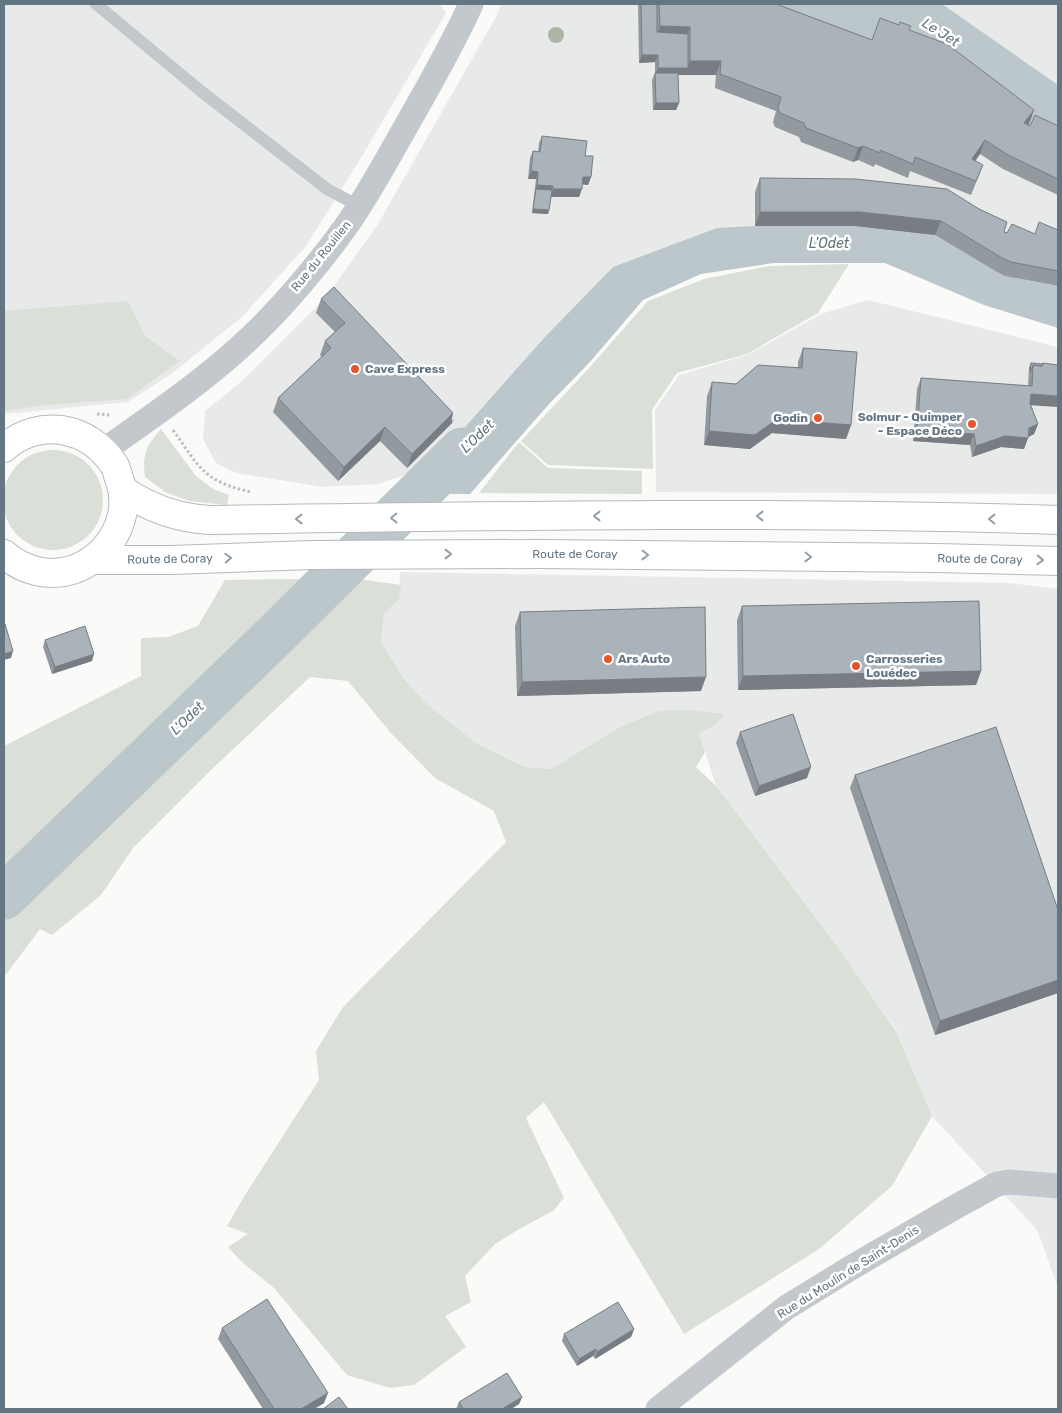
<svg xmlns="http://www.w3.org/2000/svg" width="1062" height="1413" font-family="Rubik,sans-serif">
<style>
.built{fill:#e8e9e9}
.green{fill:#dadfd7}
.water{fill:#bbc7cb}
.lines{fill:none;stroke-linecap:round;stroke-linejoin:round}
.river{stroke:#bbc7cb;stroke-width:45}
.primary-casing{stroke:#b5babe;stroke-width:30}
.path{stroke:#bbbfc2;stroke-width:3;stroke-dasharray:2.5 2.5;stroke-linecap:butt}
.service{stroke:#c3c8cc;stroke-width:12}
.minor{stroke:#c3c8cc;stroke-width:25}
.primary{stroke:#fff;stroke-width:28}
.tree{fill:#aab4a7}
.wall{fill:#929a9f}
.shaded-wall{fill:#777d82}
.building{fill:#aab3b9;stroke:#777d82}
.oneway{stroke:#939fa8}
.poi-dot{fill:#e4572e;stroke:#fff;stroke-width:2}
.labels{text-anchor:middle;stroke-width:5;stroke-linejoin:round;paint-order:stroke}
.street-label{font-size:12px;fill:#657683;stroke:#fff}
.poi-label{font-size:12px;font-weight:bold;fill:#657683;stroke:#fff;text-anchor:start}
.water-label{font-size:14px;font-style:italic;fill:#60757c;stroke:#fff}
</style>
<rect width="100%" height="100%" fill="#fafaf8"/>
<path class="built" d="M4,4H440L446,13L358,163L306,246L242,317L171,374L128,402L4,414Z
M501,4H1058V286L1005,276L989,269L855,226H755L544,338L458,435L413,472L379,484L323,487L236,473L216,463L203,439L205,411L242,381L326,297L378,224L497,15Z
M868,300L1058,347V494L656,492L655,410L679,375L747,355L821,314Z
M400,572L1011,583L1058,589V1287L1037,1230L932,1116L897,1032L838,947L716,786L699,733L714,726L698,712L688,710L620,727L551,769L525,767L476,743L426,703L404,679L381,642L384,613L399,600Z"/>
<path class="green" d="M849,264L818,313L747,354L677,373L652,410L653,469L548,465L521,441L590,367L648,301L704,279L769,266Z
M128,301L145,336L180,361L127,399L45,405L4,411V311Z
M161,429L196,476L213,489L229,495L227,505L189,501L165,492L145,477C142,455 146,446 161,429Z
M519,442L548,468L642,471V494L479,493Z
M3 500a50 50 0 1 1 100 0a50 50 0 1 1-100 0Z
M298,579H358L401,585L399,600L384,613L381,642L404,679L426,703L476,743L525,767L551,769L620,727L659,711L688,710L724,714L714,726L699,733L705,752L696,767L716,786L838,947L897,1033L932,1116L892,1186L819,1249L684,1334L544,1102L526,1118L564,1198L553,1211L519,1229L495,1244L465,1276L471,1302L445,1316L466,1347L414,1385L390,1388L347,1375L274,1288L242,1262L228,1247L248,1234L227,1226L245,1195L319,1080L316,1051L343,1007L506,842L494,811L435,778L390,732L348,681L310,677L211,770L133,848L101,895L52,935L40,929L4,977V746L141,676V638L168,637L198,626L225,580Z"/>
<path class="water" d="M734,4H942L1058,85V143L1027,127L1029,124L869,48Z
M755,226H855L935,235L997,272L1006,276L1058,286V328L984,305L885,263H773L701,274L643,300L589,363L549,404L470,494L387,493L458,435L544,338L613,267L717,228Z"/>
<g class="lines">
<path class="river" d="M4,897L265,645L462,450"/>
<g class="primary-casing">
<path id="primary" d="M4,448C40,417 89,426 115,466C117,471 118,476 120,481C132,518 110,555 75,569C50,578 23,571 4,554
M123,490C149,508 177,518 209,520C492,516 775,511 1058,520
M92,560H171L311,555L538,554L937,558L1058,561"/>
</g>
<path class="path" d="M97,414L111,415
M173,430C200,468 203,481 251,492"/>
<path class="service" d="M96,4L202,92L327,189L359,206"/>
<path class="minor" d="M103,451C149,418 197,386 239,348C279,312 315,269 347,225C370,192 389,156 409,121C431,82 453,44 471,4
M658,1409L787,1307L849,1269L950,1210L997,1184L1009,1182L1058,1186"/>
<use href="#primary" class="primary"/>
</g>
<circle class="tree" cx="556" cy="35" r="8"/>
<path class="wall" d="M638,4H776L872,40L909,30L1029,124L1028,125L1030,126H1058V195L1003,169L980,154L975,161L980,173L971,195L910,171L908,178L875,164L874,167L858,160L853,162L801,142L799,137L775,127L773,122L776,111L715,88L716,75H678L679,103L676,110H653L652,80L655,73V62L639,63Z
M542,136L585,156L591,177L588,185L582,184L579,197H551L548,214L532,213L536,179H528L530,158L533,151L538,152L539,143Z
M760,178L1004,232L1007,233L1035,234L1058,230V286L1005,276L997,272L935,235L855,226H755V192Z
M321,299L453,413L452,418V423L407,468L380,441L338,481L273,412L278,398L322,357L320,355L325,341L335,332L316,313Z
M803,348L851,425L846,439L772,433L750,449L704,445L707,396L712,382L736,384L798,368V362Z
M1031,363L1043,364L1031,405L1038,424L1034,434L1028,437L1024,449L1001,447L972,457L970,445L913,441L917,389L921,378L1028,386L1029,367Z
M742,606L981,671L976,685L738,690L737,620Z
M520,612L701,691L517,696L515,626Z
M45,640L92,661L52,674L43,647Z
M740,732L807,778L755,796L736,743Z
M855,775L1058,910V993L935,1035L850,788Z
M222,1328L324,1403L314,1409H263L218,1339Z
M634,1329L631,1337L595,1359L593,1356L577,1366L562,1341L564,1334Z
M522,1397L519,1404L511,1409H456L459,1402Z"/>
<path class="shaded-wall" d="M660,26L690,27L685,41L655,40Z
M642,55H658L655,62L639,63Z
M690,61H721L716,75H655L658,68H688Z
M656,103H679L676,110H653Z
M1034,110L1029,124L1019,137L1024,123Z
M985,140L980,154L969,170L972,159Z
M863,146L858,160L853,162L858,148Z
M531,171L538,172L536,179H528Z
M583,177H591L588,185L580,184Z
M537,185L553,186L550,194L536,189Z
M553,189H582L579,197H550Z
M533,209L549,210L548,214L532,213Z
M760,212H860L941,221L935,235L855,226H755Z
M1031,394L1058,396V407L1027,405Z
M453,413L450,423L454,419L452,423L407,468L412,454Z
M777,419L851,425L846,439L772,433L750,449L704,445L709,431Z
M1038,424L1034,434L1026,438H1028L1024,449L1001,447L972,457L976,446L1029,428Z
M385,427L380,441L338,481L344,467Z
M917,430L974,434L970,445L913,441Z
M13,651L11,658L4,660V654Z
M94,654L92,661L52,674L55,667Z
M981,671L976,685L738,690L743,676Z
M706,677L701,691L517,696L522,682Z
M811,767L807,778L755,796L759,786Z
M1058,980V993L935,1035L940,1021Z
M634,1329L631,1337L595,1359L597,1352Z
M596,1349L593,1356L577,1366L579,1359Z
M328,1393L324,1403L314,1409H301Z
M522,1397L519,1404L511,1409H502Z"/>
<path class="building" d="M641,4H657V32L688,34V68H658V55H642Z
M659,4H776L872,40L880,18L899,25L900,22L911,26L909,30L947,44L1034,110L1024,123L1030,126L1035,115L1058,126V179L1008,155L985,140L972,159L983,165L976,181L915,157L913,164L880,150V153L863,146L858,148L806,128L804,123L780,113L778,108L781,97L720,74L721,61H690V27L660,26Z
M655,73H678L679,103H656Z
M542,136L587,141L585,156H593L591,177H583L582,189H553V186L537,185L538,172L531,171L533,151L540,152Z
M760,178L856,179L947,189L979,209L1007,222L1004,232L1007,233L1012,224L1035,234L1039,222L1058,230V271L1011,262L1002,258L941,221L860,212H760Z
M536,189L552,190L549,210L533,209Z
M334,287L453,413L412,454L385,427L344,467L278,398L331,348L325,341L345,323L321,299Z
M803,348L857,352L851,425L777,419L755,435L709,431L712,382L736,384L758,365L802,368Z
M1031,363L1043,364L1042,366L1033,365L1030,372Z
M1043,363L1058,365V396L1031,394L1030,404L1038,424L1029,428L1028,438L1005,436L976,446L974,434L917,430L921,378L1032,386L1033,365L1042,366Z
M979,601L981,671L743,676L742,606Z
M705,607L706,677L522,682L520,612Z
M4,624H5L13,651L4,654Z
M85,626L94,654L55,667L45,640Z
M793,714L811,767L759,786L740,732Z
M996,727L1058,910V980L940,1021L855,775Z
M267,1299L328,1393L301,1409H274L222,1328Z
M618,1302L634,1329L597,1352L596,1349L579,1359L564,1334Z
M507,1373L522,1397L502,1409H463L459,1402Z
M339,1397L348,1409H323Z"/>
<defs><path id="oneway-chevron" d="M-2-3.5L2.5 0L-2 3.5" fill="none" stroke-width="1.6" stroke-linecap="round" stroke-linejoin="round" transform="scale(1.25)"/></defs>
<g class="oneway">
<use href="#oneway-chevron" transform="translate(597 516) rotate(180)"/>
<use href="#oneway-chevron" transform="translate(760 516) rotate(180)"/>
<use href="#oneway-chevron" transform="translate(394 518) rotate(179)"/>
<use href="#oneway-chevron" transform="translate(299 519) rotate(179)"/>
<use href="#oneway-chevron" transform="translate(992 519) rotate(-179)"/>
<use href="#oneway-chevron" transform="translate(448 554)"/>
<use href="#oneway-chevron" transform="translate(645 555) rotate(1)"/>
<use href="#oneway-chevron" transform="translate(808 557) rotate(1)"/>
<use href="#oneway-chevron" transform="translate(228 558) rotate(-2)"/>
<use href="#oneway-chevron" transform="translate(1040 560) rotate(2)"/>
</g>
<g class="poi-dot">
<circle cx="355" cy="369" r="5"/>
<circle cx="818" cy="418" r="5"/>
<circle cx="972" cy="424" r="5"/>
<circle cx="608" cy="659" r="5"/>
<circle cx="856" cy="666" r="5"/>
</g>
<g class="labels">
<g class="street-label">
<text transform="translate(321 256) rotate(-51)" y="4">Rue du Rouillen</text>
<text x="575" y="558">Route de Coray</text>
<text transform="translate(170 559) rotate(-1)" y="4">Route de Coray</text>
<text transform="translate(980 559) rotate(1)" y="4">Route de Coray</text>
<text transform="translate(848 1272) rotate(-32)" y="4">Rue du Moulin de Saint-Denis</text>
</g>
<g class="poi-label">
<text x="365" y="373">Cave Express</text>
<text x="962" y="421" text-anchor="end">Solmur - Quimper<tspan x="962" dy="14">- Espace Déco</tspan></text>
<text x="808" y="422" text-anchor="end">Godin</text>
<text x="618" y="663">Ars Auto</text>
<text x="866" y="663">Carrosseries<tspan x="866" dy="14">Louédec</tspan></text>
</g>
<g class="water-label">
<text transform="translate(941 32) rotate(32)" y="5">Le Jet</text>
<text x="829" y="248">L'Odet</text>
<text transform="translate(477 436) rotate(-44)" y="5">L'Odet</text>
<text transform="translate(187 718) rotate(-44)" y="5">L'Odet</text>
</g>
</g>
<rect width="1062" height="1413" fill="none" stroke="#657683" stroke-width="10"/>
</svg>
